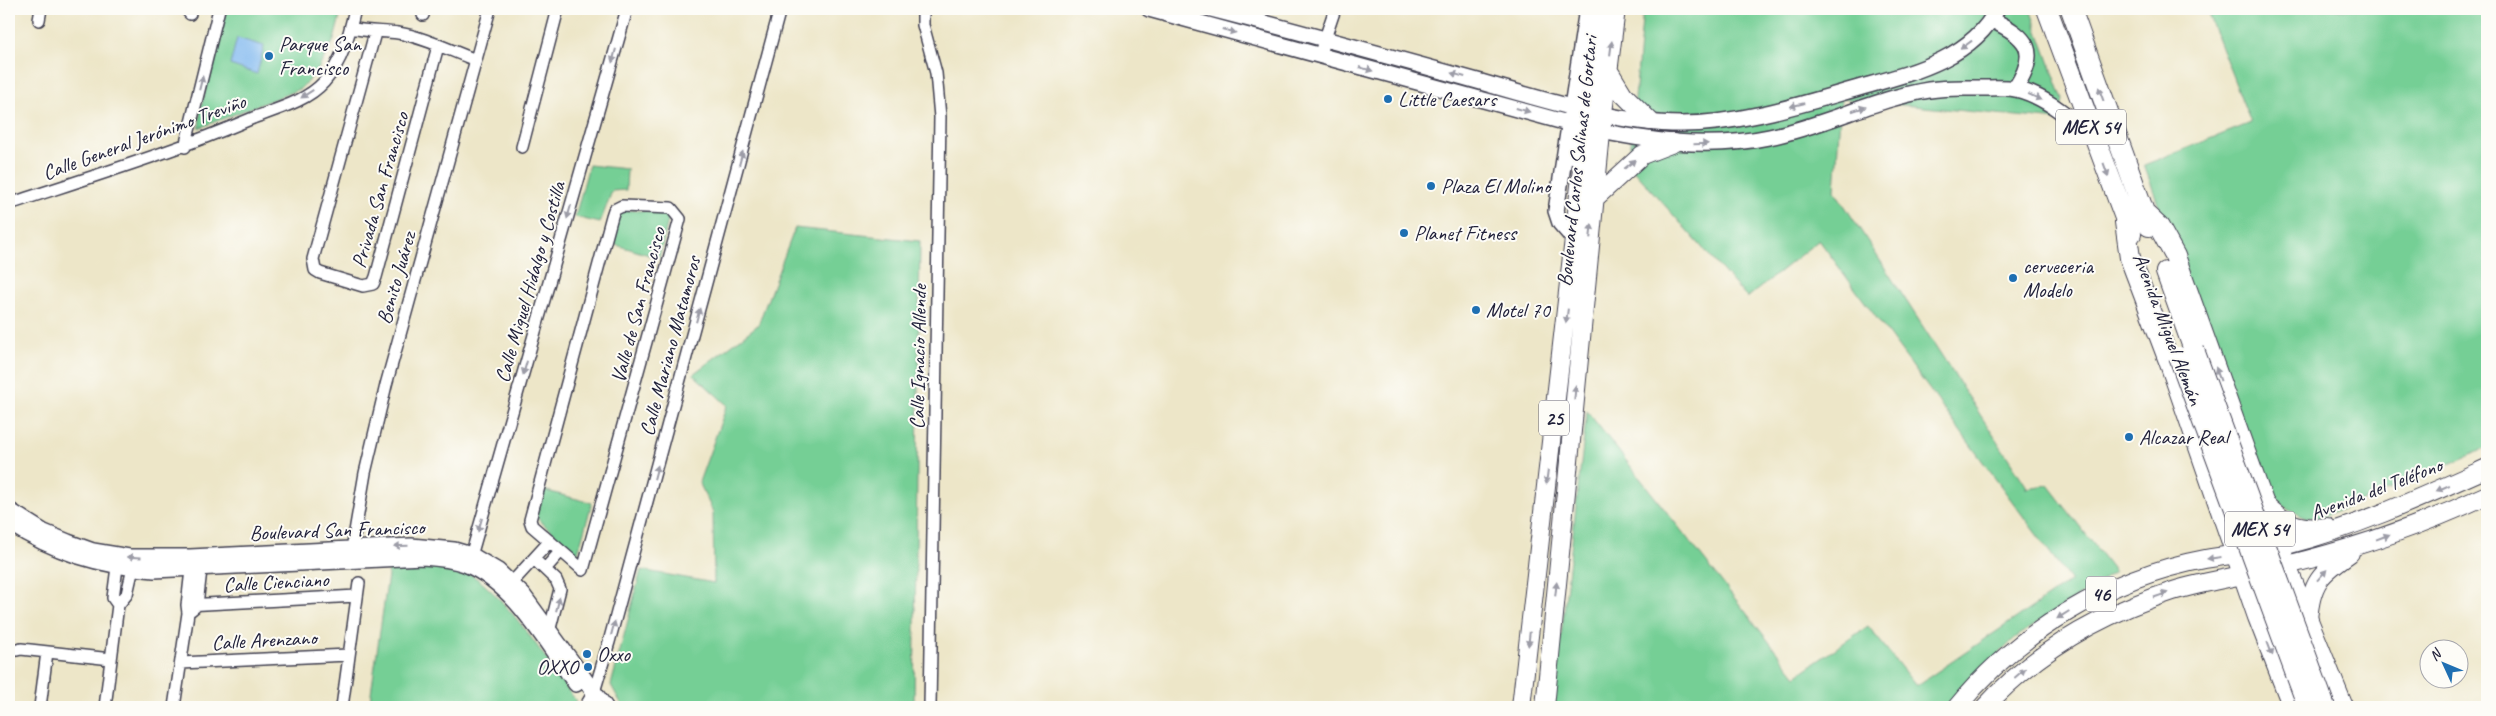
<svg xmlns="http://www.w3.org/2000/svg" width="2496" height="716" font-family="Caveat,sans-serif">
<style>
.green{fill:#75cf95;stroke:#4c7868}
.water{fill:#7fb8f0;stroke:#506d96}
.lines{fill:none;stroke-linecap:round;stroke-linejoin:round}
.street-casing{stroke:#403f50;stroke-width:14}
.secondary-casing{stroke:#403f50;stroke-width:18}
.primary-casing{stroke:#403f50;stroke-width:20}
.highway-casing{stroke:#403f50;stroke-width:22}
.street{stroke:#fff;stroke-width:11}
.secondary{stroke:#fff;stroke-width:15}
.primary{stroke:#fff;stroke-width:18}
.highway{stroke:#fff;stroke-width:20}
.highway-bridge-casing{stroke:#403f50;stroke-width:22;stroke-linecap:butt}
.highway-bridge{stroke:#fff;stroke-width:20}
.oneway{fill:#9c9ca7}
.poi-dot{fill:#1f6fb2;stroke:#fdfcf7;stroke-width:2}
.labels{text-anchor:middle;stroke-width:4;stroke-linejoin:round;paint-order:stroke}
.shield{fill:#fdfcf7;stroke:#646373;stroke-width:1}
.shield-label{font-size:20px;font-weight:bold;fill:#22223b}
.poi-label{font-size:21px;fill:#22223b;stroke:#fdfcf7;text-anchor:start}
.street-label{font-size:21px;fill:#22223b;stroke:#fdfcf7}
</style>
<rect width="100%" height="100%" fill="#fdfcf7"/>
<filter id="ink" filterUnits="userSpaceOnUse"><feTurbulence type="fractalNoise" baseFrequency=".02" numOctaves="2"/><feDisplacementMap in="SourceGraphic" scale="10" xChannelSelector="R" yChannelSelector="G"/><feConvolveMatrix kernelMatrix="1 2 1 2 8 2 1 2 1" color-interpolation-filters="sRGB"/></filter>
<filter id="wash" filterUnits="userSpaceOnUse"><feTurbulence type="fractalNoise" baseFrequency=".0096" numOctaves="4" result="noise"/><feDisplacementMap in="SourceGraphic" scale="20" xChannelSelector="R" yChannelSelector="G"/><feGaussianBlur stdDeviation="1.12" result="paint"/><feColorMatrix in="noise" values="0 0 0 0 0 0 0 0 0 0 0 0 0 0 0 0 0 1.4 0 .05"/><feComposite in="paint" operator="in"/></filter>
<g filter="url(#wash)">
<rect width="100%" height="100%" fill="#ede6c8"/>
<path class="green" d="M226,9H342L334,40L316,73L300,89L199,128L200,111Z
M1643,9H2030L2063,100L2058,120L1841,99L1835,191L2027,487L2025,488L2048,485L2115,572L2015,638L1946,707H1553L1587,411L1796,676L1868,626L1916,686L2071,581L1819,240L1747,298L1629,165Z
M2206,9H2487V448L2321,518H2305L2282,505L2261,483L2144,165L2251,123Z
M589,165L627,169L626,190L612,191L600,223L575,217Z
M620,210L670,212L659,258L610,243Z
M795,228L920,241L914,707H623L611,685L641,570L714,583L713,512L699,482L727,405L693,374L758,325Z
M543,490L592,503L577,556L534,515Z
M390,562C409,563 434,560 452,565C498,579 547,662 576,701L571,707H369Z"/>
<path class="water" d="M237,38L264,46L257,74L230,65Z"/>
</g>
<g filter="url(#ink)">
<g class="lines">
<g class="street-casing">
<path id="street" d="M186,9L190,14
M923,9V25L936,73L940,117L930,707
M423,15L425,9
M39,20L41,9
M1194,21L1197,9
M351,28C368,32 381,31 398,33C424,37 451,51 476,60
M375,33L313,259L315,270L320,273L363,286L373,284L376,277L438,46
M1319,56L1335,9
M185,147L219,9
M522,147L558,9
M9,204C91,177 173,152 253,118C277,109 307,101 324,82C343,61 349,35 355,9
M622,206L671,208L680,219L583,570L532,526L530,520L612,216L614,210Z
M351,555L365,473L386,385L490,9
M534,559L556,580L560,589L548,636
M469,563L627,9
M117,567L113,598L118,605
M545,569L561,551
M507,588L550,541
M187,605L357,596
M191,610L197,605L202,561
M9,652L21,649L111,659
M181,663L348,655
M40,707L47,652
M105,707L118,605L127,594L133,568
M174,707L188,613L187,605L192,561
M342,707L359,583
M585,707L594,692L609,642L780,9"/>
</g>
<g class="secondary-casing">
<path id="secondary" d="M1149,9L1586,128C1647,141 1708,150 1769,137C1824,126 1874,99 1929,90C1946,87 1964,88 1981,88C1992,88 2005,87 2015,89C2045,95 2072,120 2095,139
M1211,9C1301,32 1391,57 1481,82C1541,99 1619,124 1681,124C1744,124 1808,102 1869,85C1916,72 1974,56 1997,9
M1992,20C2028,37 2040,51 2015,89
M1574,239L1560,223L1556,211L1587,9
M9,510L44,532L68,542L93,551L129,557H190L411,546L454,550L471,555L498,571L523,595L605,707
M9,523C54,552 100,566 154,570L423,557C437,558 451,559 465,564C514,583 546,643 576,684"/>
</g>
<g class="primary-casing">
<path id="primary" d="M1609,71L1623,94L1650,121
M1570,123L1578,157
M1595,198L1642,155L1673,143
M2263,502C2283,523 2299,530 2327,527
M2308,620C2311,582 2320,574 2350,553
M1521,707L1600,9
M1545,707L1603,113L1616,9
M1957,707C2018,632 2109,577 2205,559C2233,554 2262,552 2290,544C2359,526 2422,497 2487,468
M1985,707C2036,651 2101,614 2173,591C2210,580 2249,575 2287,565C2356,548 2423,525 2487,495"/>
</g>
<g class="highway-casing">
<path id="highway" d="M2047,9L2131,234
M2071,9L2149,226
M2145,214L2159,227L2175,256L2286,566L2343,707
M2125,222L2130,258L2169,361L2258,617L2293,707
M2166,272L2194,350"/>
</g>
<use href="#street" class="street"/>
<use href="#secondary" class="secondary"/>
<use href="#primary" class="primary"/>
<use href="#highway" class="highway"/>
<g class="highway-bridge-casing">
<path id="highway-bridge" d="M2194,350L2325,707
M2179,357L2308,707"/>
</g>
<use href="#highway-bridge" class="highway-bridge"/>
</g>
<defs><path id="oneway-solid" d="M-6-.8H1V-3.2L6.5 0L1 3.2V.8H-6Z" transform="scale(1.25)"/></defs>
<g class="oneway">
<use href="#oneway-solid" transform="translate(1229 31) rotate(15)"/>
<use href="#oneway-solid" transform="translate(1966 45) rotate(144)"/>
<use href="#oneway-solid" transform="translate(1611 48) rotate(-83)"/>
<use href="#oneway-solid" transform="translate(614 56) rotate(105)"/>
<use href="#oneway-solid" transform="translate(1366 69) rotate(16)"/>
<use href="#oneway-solid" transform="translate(1458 75) rotate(-164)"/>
<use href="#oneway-solid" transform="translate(201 83) rotate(-76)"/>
<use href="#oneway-solid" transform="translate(307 94) rotate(147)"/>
<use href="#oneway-solid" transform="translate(2101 94) rotate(-110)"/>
<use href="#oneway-solid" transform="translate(2035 97) rotate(24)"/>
<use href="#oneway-solid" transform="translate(1797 105) rotate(166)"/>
<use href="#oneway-solid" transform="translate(1859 109) rotate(-18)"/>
<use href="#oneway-solid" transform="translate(1523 110) rotate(16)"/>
<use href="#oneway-solid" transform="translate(1701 144) rotate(-1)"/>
<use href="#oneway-solid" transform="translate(741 158) rotate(-75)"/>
<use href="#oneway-solid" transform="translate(1630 164) rotate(-40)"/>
<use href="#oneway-solid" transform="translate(2106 170) rotate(70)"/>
<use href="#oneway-solid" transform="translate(569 212) rotate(106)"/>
<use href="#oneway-solid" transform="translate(1591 231) rotate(-84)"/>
<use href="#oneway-solid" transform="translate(698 315) rotate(-75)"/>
<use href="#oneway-solid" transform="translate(1567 316) rotate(97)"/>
<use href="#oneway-solid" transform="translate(525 368) rotate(106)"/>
<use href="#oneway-solid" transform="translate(2218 374) rotate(-110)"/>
<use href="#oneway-solid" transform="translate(1575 393) rotate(-85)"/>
<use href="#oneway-solid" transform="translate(656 472) rotate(-75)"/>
<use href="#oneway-solid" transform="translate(1547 477) rotate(97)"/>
<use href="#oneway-solid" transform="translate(2443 488) rotate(156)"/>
<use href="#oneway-solid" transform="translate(480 525) rotate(106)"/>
<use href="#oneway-solid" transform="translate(2383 537) rotate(-21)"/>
<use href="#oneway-solid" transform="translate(401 546) rotate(178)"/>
<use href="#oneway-solid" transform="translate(134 557) rotate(-176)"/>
<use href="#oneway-solid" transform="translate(2214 558) rotate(173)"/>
<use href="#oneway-solid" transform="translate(2322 575) rotate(-48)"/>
<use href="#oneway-solid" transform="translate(1556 589) rotate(-84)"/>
<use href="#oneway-solid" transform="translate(2161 595) rotate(-19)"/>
<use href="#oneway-solid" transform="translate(558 604) rotate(-75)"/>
<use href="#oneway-solid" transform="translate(2063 615) rotate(148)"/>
<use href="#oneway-solid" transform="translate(613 628) rotate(-75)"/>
<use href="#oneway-solid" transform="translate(1529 639) rotate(96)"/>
<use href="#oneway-solid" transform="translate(2270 649) rotate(69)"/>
<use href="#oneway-solid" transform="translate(2020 673) rotate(-41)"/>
</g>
</g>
<g class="poi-dot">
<circle cx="269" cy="56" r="5"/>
<circle cx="1388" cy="99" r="5"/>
<circle cx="1431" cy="186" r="5"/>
<circle cx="1404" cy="233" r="5"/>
<circle cx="2013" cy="278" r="5"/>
<circle cx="1476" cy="310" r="5"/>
<circle cx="2129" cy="437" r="5"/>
<circle cx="587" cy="654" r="5"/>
<circle cx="588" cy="667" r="5"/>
</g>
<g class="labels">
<g class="shield">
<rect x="2056" y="109.5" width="70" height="35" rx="4"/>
<rect x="1539" y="400.5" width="30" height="35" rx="4"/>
<rect x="2225" y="511.5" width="70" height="35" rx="4"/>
<rect x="2086" y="576.5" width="30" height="35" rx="4"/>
</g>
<g class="shield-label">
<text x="2091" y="134">MEX 54</text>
<text x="1554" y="425">25</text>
<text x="2260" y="536">MEX 54</text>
<text x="2101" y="601">46</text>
</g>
<g class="poi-label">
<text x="279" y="51">Parque San<tspan x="279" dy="24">Francisco</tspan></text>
<text x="1398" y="106">Little Caesars</text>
<text x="1441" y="193">Plaza El Molino</text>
<text x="1414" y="240">Planet Fitness</text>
<text x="2023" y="273">cerveceria<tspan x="2023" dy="24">Modelo</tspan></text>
<text x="1486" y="317">Motel 70</text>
<text x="2139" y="444">Alcazar Real</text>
<text x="597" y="661">Oxxo</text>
<text x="578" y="674" text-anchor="end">OXXO</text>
</g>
<g class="street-label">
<text transform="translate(144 137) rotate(-20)" y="7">Calle General Jerónimo Treviño</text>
<text transform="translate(1577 161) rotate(-84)" y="7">Boulevard Carlos Salinas de Gortari</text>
<text transform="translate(380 190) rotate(-74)" y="7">Privada San Francisco</text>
<text transform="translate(396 278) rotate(-74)" y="7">Benito Juárez</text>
<text transform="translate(530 282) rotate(-74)" y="7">Calle Miguel Hidalgo y Costilla</text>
<text transform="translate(638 305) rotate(-75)" y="7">Valle de San Francisco</text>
<text transform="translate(2168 329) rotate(69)" y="7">Avenida Miguel Alemán</text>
<text transform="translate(670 346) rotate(-75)" y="7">Calle Mariano Matamoros</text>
<text transform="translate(918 357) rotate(-89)" y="7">Calle Ignacio Allende</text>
<text transform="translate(2376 489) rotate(-21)" y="7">Avenida del Teléfono</text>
<text transform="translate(337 530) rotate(-2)" y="7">Boulevard San Francisco</text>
<text transform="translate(276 582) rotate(-3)" y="7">Calle Cienciano</text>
<text transform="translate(264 640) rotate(-3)" y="7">Calle Arenzano</text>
</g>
</g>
<rect width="2496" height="716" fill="none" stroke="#fdfcf7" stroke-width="30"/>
<g transform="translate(2444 664) rotate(314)"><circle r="24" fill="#fdfcf7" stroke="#a5a5ac"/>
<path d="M0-4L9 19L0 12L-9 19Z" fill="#1f6fb2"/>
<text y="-8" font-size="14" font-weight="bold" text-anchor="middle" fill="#22223b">N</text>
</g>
</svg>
